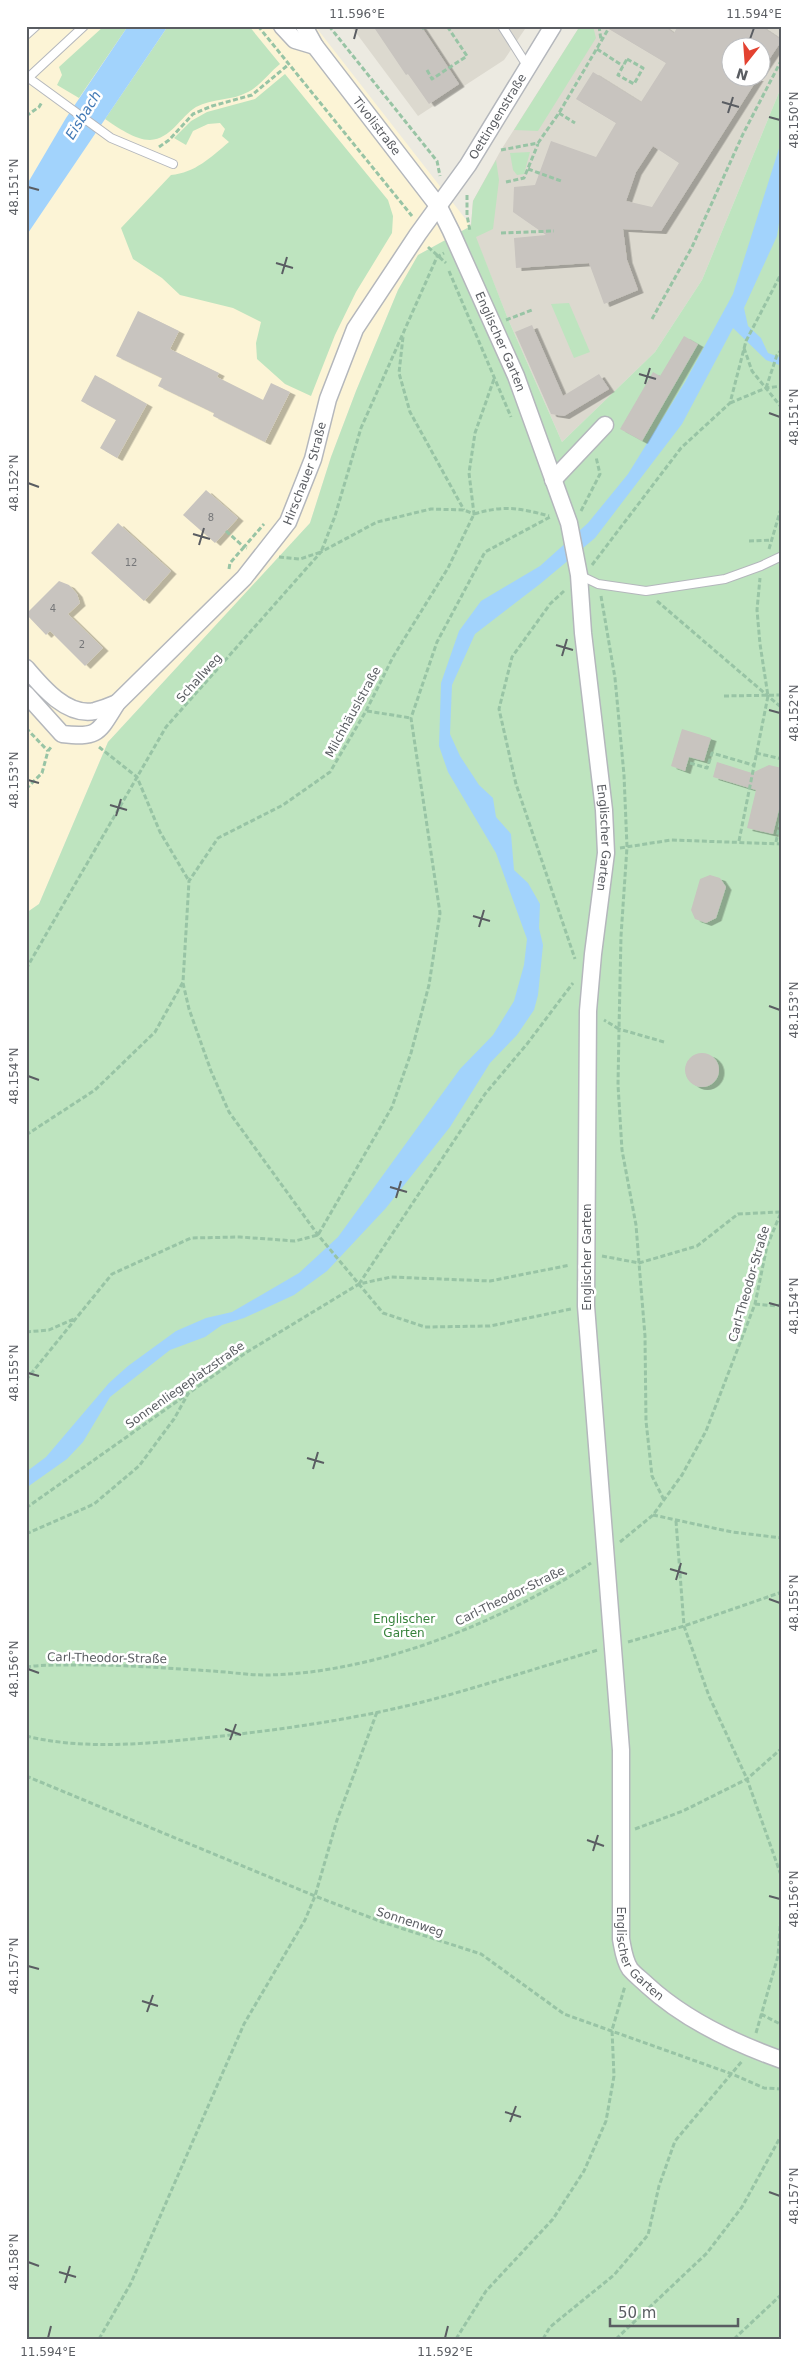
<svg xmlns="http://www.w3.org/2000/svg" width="808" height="2365" font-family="'DejaVu Sans',sans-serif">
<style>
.commercial{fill:#fcf4d6}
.education{fill:#dcd9cf;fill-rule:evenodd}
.green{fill:#bee4bf}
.water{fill:#a2d3fc}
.building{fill:#c8c4bf;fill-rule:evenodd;filter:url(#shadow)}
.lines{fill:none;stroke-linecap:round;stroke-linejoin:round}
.service-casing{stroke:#b4b7bc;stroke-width:10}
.minor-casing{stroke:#b4b7bc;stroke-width:19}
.path{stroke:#98c4a5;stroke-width:3;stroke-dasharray:5 2.5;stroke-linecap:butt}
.service{stroke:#fff;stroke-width:8}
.minor{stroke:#fff;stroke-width:16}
.ticks{fill:none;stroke:#5a5d62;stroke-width:2}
.labels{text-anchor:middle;stroke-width:5;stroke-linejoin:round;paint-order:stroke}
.number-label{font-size:10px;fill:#767779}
.street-label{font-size:12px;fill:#5a5d62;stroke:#fff}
.park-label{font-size:12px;fill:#37833c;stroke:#fff}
.water-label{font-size:14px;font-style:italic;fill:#4279b5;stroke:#fff}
.neatline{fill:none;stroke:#5a5d62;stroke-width:2}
.ticks-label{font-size:12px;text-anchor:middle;fill:#5a5d62}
</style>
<defs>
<filter id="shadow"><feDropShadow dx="5.5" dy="3" stdDeviation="0" flood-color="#0004"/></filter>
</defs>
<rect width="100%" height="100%" fill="#eceae1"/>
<path class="commercial" d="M26,26H315L471,226L418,255L398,290L356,391L331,457L310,523L108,742L39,904L26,913Z"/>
<path class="education" d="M351,26H527L504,60L418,116Z
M580,26H782V85L702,280L655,352L562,442L508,319L471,226L473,201L501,150ZM730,48H760V78H730Z"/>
<path class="green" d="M104,26H128L79,98L57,85L62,75L59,67Z
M168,26H249L280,64C270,72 260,86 248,92C232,101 212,98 196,107C180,117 171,139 150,140C135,140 117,127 105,119Z
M580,26H593L596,38L538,131L514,130Z
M285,74L388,200L393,216L392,233L356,292L335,335L311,396L285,384L257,359L256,343L261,322L233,308L180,295L162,278L133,259L121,228L171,175C195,173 211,157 229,142L222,136L225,129L220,123L208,124L193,131L186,145L174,138L191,121L207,112L255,99Z
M782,85V2339H26V913L39,904L108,742L310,523L331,457L356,391L398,290L418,255L471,226L473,201L496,160L499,180L493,229L476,237L508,319L562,442L655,352L702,280Z
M530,152L524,174L517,175L513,170L510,153Z
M569,303L590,352L574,358L551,304Z"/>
<path class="water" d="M128,26H168L26,236V186L66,118Z
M782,139V203L777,236L744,308L748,326L761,338L768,353L782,358V366L766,360L733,328L682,424L595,538L540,584L475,634L452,685L450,734L460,756L479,785L493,798L496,817L511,834L514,870L528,883L540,904L539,928L543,945L538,995L534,1010L517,1035L490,1063L450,1127L386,1208L327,1271L294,1295L244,1318L222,1325L205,1337L170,1350L110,1397L83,1442L67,1459L26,1488V1472L46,1457L109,1383L128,1366L176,1331L206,1318L232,1312L299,1273L338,1237L460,1069L493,1035L514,1001L524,965L527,939L496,853L448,772L439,746L441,683L459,631L481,601L540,566L588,523L628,474L685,382L733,294Z"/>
<path class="building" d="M373,26H421L459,84L429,104L408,74L406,75Z
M604,26H664L674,33L678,26H761L782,40L760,73V48H730V78H758L661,231L623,229L627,260L638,290L604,304L589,263L516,268L514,238L546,235L513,212L514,187L535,185L551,141L596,157L616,123L576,99L593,72L641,102L666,63ZM653,146L679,163L652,207L626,201L636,172Z
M138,311L179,331L170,349L219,373L217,377L263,400L271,383L290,392L265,442L213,416L214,413L158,386L162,378L116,356Z
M532,325L563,396L599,374L609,389L564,416L551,414L515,332Z
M684,336L698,344L642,441L620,429L653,372L660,376Z
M95,375L147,404L117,458L100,448L116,420L81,401Z
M206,490L238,518L215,543L183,515Z
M118,523L171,571L144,601L91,553Z
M59,581L69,585L77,594L80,603L68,614L103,648L85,666L50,631L46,635L26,614Z
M682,729L711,738L704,761L689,757L685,771L671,766Z
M717,762L752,773L769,765L782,768V797L773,834L747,828L756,790L713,777Z
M710,875L720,878L726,887L716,918L706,923L695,919L691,910L700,879Z
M685 1070a17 17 0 1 1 34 0a17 17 0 1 1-34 0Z"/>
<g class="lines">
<g class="service-casing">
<path id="service" d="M502,26L528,67
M26,35L36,26
M26,76L111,138L173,164
M28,78L84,26
M579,575L598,584L646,591L725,579L761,566L782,556"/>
</g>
<g class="minor-casing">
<g id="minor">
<path d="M282,26L295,40L315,46"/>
<path id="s1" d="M304,26L315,46L439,207L451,231L516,376L569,523L579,575L583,633L604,810L606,853L593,954L588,1011L586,1306L621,1750V1939C623,1949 624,1960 630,1969C635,1975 642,1980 647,1985C685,2020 734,2043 782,2060"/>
<path d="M553,480L605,425"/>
<path d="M26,668C42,687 67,717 95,711C102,709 110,706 117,703"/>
<path id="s2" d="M26,694L62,734C99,738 98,733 117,703L244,578L288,522L313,459L328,399L355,329L418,234L468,165L553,26"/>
</g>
</g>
<path class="path" d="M258,26L412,216
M329,26L437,161L440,176
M599,26L601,40
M422,29L426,26
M597,49L623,66
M627,59L643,68L634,84L618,75Z
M427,70L432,79L467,56L447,26
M559,113L575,123
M26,116L39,107L42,102
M159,147L169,140L193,114L212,106L252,95L288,65
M501,150L538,143L559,113L610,26
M528,169L561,181
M506,182L524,178L538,144
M467,195V215L470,231
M501,233L554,231
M428,247L446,263
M449,271L511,417
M652,319L692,247L743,134L782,59
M506,320L532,310
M403,337L399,373L410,412L464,510
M744,348L752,371L782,408
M766,388L777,355L782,349
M730,403L766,388L782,386
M581,511L600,474L596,457
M226,531L244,547L264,524
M749,541L773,540
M769,549L782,505
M279,557L300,559L321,552L335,516L361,428L437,257L444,253
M592,565L681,448L730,403L746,341L782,272
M229,569L230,563L244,547L247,548
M564,591L550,604L512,657L499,709L516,784L575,959
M601,596L615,678L624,775L627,847L621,936L619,1029L604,1020
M657,601L782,708
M724,696L782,695
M367,711L411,718
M26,728L48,751
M99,747L137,777L160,832L189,881
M756,753L782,759
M690,763L707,768L712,753L753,765
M26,789L42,773L48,751L52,746
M739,841L768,696L760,644L757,610L760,578
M776,842L782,814
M620,848L671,840L782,844
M26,969L166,727L321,552L377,522L431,509L464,510L474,514L469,473L475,433L494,379
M183,983L189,1009L211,1071L229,1112L318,1235L383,1313L425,1327L490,1326L571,1309
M664,1042L619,1029L618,1085L622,1150L636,1225L639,1263L645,1336L646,1421L652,1476L664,1500
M26,1135L95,1090L155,1032L183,982L189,881L218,838L283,805L330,772L366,711L393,657L448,568L474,514C503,505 520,508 549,516
M602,1256L639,1263L697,1246L738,1214L780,1212
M359,1284L485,1094L527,1044L573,983
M755,1304L777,1306L782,1304
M26,1332L49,1330L74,1319
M26,1380L112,1274L191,1238L240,1237L295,1241L318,1235L392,1107L411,1053L429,985L440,913L411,718L437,642L485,552L550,517
M26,1508L247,1352L359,1284L391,1277L490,1281L570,1265
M653,1515L732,1532L782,1538
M676,1521L684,1626L709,1696L747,1779L782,1878
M26,1534L94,1504L139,1466L174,1419L188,1394
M620,1542L653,1515L682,1475L706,1431L755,1304L767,1246L782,1210
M628,1642L684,1626L782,1592
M26,1667C40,1665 54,1665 68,1665C116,1664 164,1668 212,1671C229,1672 247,1675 265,1675C374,1674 500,1623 591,1563
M26,1736C83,1750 145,1744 203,1738C280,1730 359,1719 434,1699C489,1684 543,1666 598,1650
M26,1776L315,1896L382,1922L481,1954L564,2014L732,2074L764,2088L782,2089
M635,1829L683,1811L747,1779L782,1748
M761,2014L782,2025
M756,2033L778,1956L782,1902
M99,2339L131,2283L244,2024L305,1920L315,1896L337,1820L377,1712
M456,2339L486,2291L553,2219L584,2171L606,2121L614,2076L612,2030L625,1986
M543,2339L550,2327L614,2275L648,2235L659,2186L675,2141L743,2060
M616,2339L707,2253L742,2207L782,2134
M734,2339L782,2294"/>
<use href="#service" class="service"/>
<use href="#minor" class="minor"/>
</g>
<path class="ticks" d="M354,39L357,28M750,39L754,28M722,102L739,107M728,113L733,97M769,117L780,120M28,187L39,190M276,263L293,268M282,274L287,257M639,374L656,379M645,384L650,368M769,413L780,417M28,483L39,487M193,534L210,539M199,545L204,528M556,645L573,650M562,656L567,639M769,710L780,713M28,780L39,783M110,805L127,810M116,816L121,799M473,916L490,921M479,927L484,910M769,1006L780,1010M28,1076L39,1080M390,1187L407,1192M396,1198L401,1181M769,1303L780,1306M28,1373L39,1376M307,1458L324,1463M313,1469L318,1452M670,1569L687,1574M676,1580L681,1563M769,1599L780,1603M28,1669L39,1673M225,1729L241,1735M230,1740L236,1724M587,1840L604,1846M593,1851L598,1835M769,1896L780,1899M28,1966L39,1969M142,2001L158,2006M147,2012L153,1995M505,2112L521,2117M510,2122L516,2106M769,2192L780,2196M28,2262L39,2266M59,2272L76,2277M65,2283L70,2266M48,2338L51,2326M445,2338L448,2326"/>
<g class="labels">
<g class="number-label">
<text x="211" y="521">8</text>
<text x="131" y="566">12</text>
<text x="53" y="612">4</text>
<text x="82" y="648">2</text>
</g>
<g class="street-label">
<text dy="4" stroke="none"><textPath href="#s2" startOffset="834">Oettingenstraße</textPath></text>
<text dy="4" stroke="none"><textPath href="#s1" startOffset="124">Tivolistraße</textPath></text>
<text dy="4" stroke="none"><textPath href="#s1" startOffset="374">Englischer Garten</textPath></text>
<text dy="4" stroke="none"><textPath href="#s2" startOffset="425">Hirschauer Straße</textPath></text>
<text transform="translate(199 678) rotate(-48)" y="4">Schallweg</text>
<text transform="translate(353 712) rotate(-61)" y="4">Milchhäuslstraße</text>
<text dy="4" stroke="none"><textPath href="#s1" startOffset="885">Englischer Garten</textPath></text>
<text transform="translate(587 1257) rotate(-90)" y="4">Englischer Garten</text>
<text transform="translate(749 1284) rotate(-74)" y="4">Carl-Theodor-Straße</text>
<text transform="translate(185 1385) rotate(-35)" y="4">Sonnenliegeplatzstraße</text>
<text transform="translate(510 1596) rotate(-26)" y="4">Carl-Theodor-Straße</text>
<text transform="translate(107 1658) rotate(1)" y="4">Carl-Theodor-Straße</text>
<text transform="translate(410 1922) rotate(18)" y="4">Sonnenweg</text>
<text dy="4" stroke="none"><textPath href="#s1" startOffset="2010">Englischer Garten</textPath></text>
</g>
<g class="park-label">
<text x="404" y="1623">Englischer<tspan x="404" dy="14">Garten</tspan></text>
</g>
<g class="water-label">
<text transform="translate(83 115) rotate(-58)" y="5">Eisbach</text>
</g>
</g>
<rect width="808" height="2365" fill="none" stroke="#ffffff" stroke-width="55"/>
<g transform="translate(746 62) rotate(197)"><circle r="24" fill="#ffffff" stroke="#bdbec0"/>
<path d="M0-4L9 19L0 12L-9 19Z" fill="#e34231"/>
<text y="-8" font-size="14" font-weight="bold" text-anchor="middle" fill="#5a5d62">N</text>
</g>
<path d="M610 2318v8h128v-8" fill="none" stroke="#5a5d62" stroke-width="2.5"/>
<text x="618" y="2318" font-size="15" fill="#5a5d62" stroke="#ffffff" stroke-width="4" paint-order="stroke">50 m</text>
<rect x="28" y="28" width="752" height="2310" class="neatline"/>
<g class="ticks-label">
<text x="357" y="18">11.596°E</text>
<text x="754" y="18">11.594°E</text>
<text transform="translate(794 120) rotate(-90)" y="4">48.150°N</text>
<text transform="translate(14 187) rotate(-90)" y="4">48.151°N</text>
<text transform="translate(794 417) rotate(-90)" y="4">48.151°N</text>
<text transform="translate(14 483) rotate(-90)" y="4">48.152°N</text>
<text transform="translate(794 713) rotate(-90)" y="4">48.152°N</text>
<text transform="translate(14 780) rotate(-90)" y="4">48.153°N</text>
<text transform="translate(794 1010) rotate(-90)" y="4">48.153°N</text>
<text transform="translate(14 1076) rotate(-90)" y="4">48.154°N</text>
<text transform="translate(794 1306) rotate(-90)" y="4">48.154°N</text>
<text transform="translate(14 1373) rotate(-90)" y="4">48.155°N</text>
<text transform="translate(794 1603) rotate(-90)" y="4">48.155°N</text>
<text transform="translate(14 1669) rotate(-90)" y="4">48.156°N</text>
<text transform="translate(794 1899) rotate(-90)" y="4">48.156°N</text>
<text transform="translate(14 1966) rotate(-90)" y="4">48.157°N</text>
<text transform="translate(794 2196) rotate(-90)" y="4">48.157°N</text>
<text transform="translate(14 2262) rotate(-90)" y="4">48.158°N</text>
<text x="48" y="2356">11.594°E</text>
<text x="445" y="2356">11.592°E</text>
</g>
</svg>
